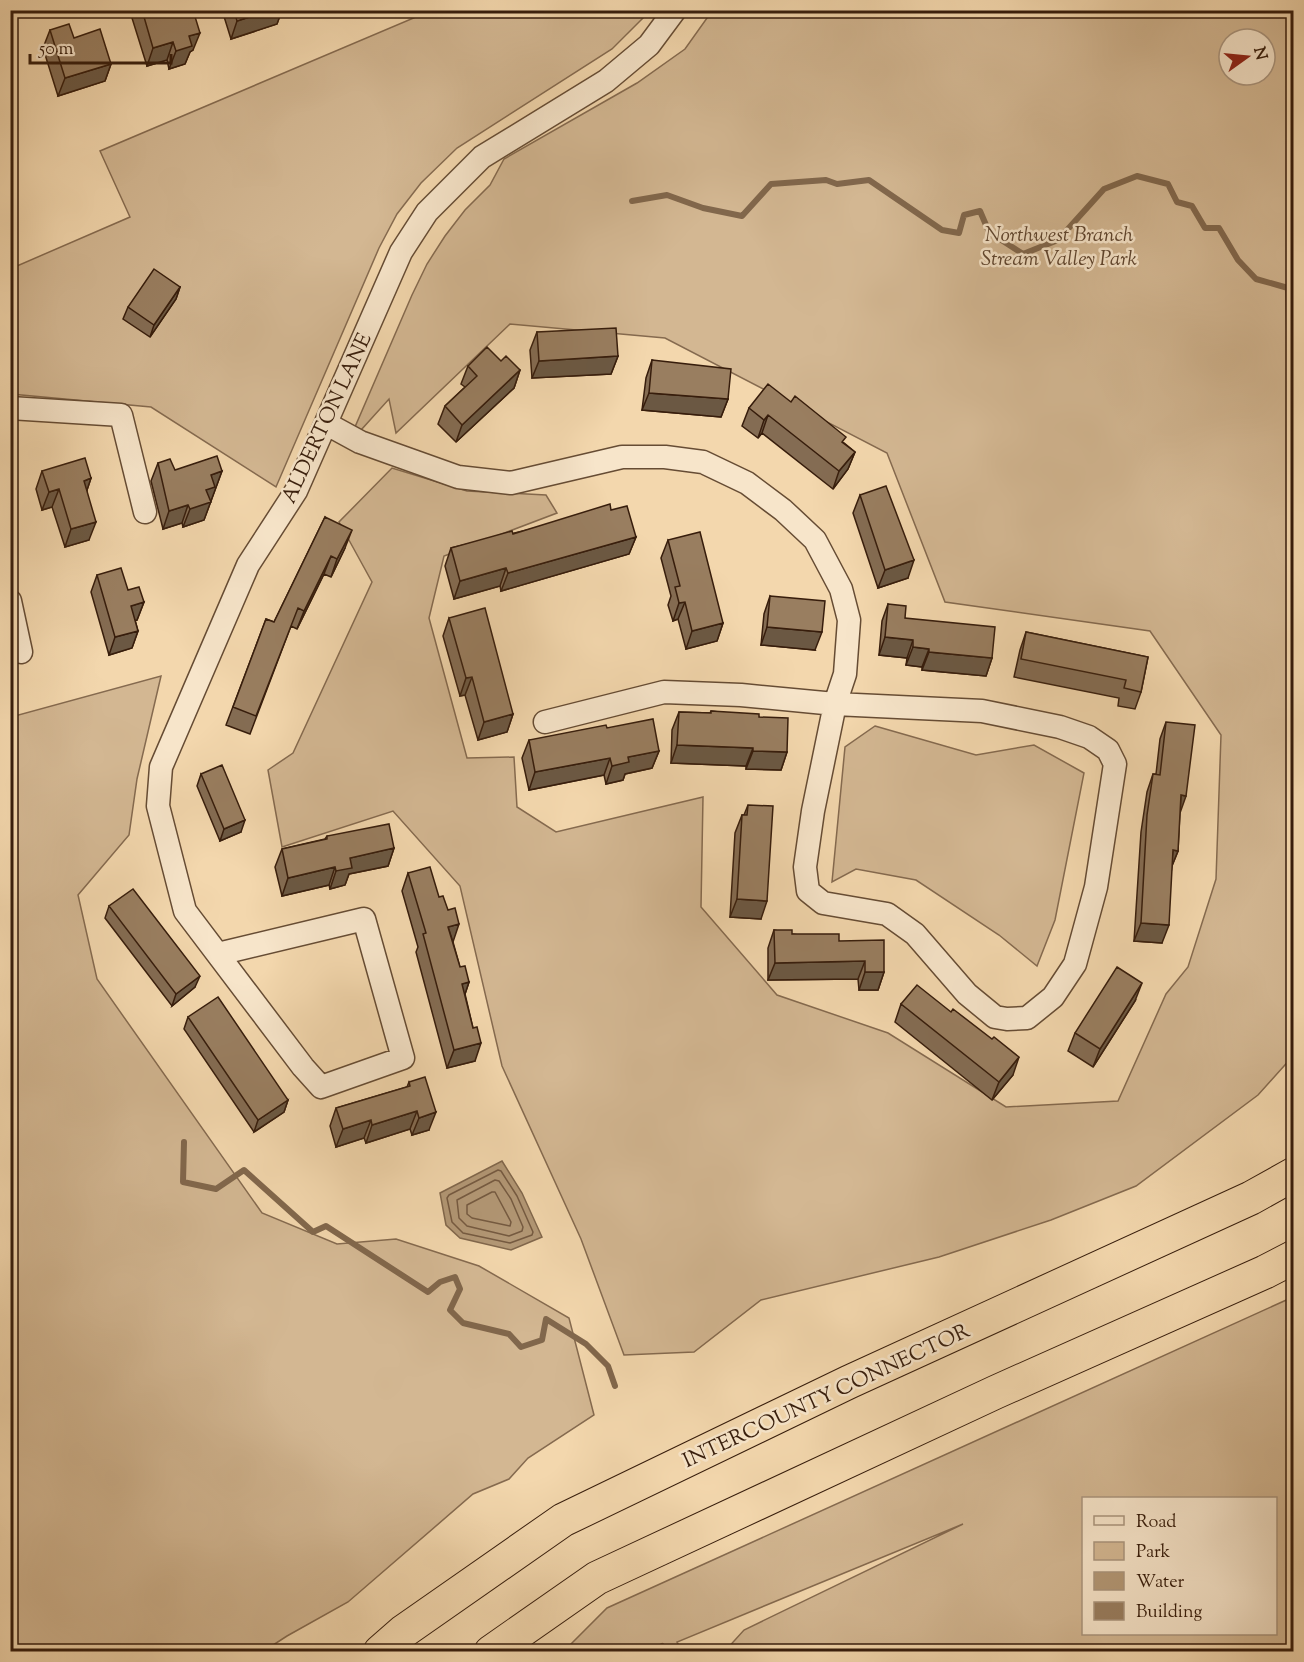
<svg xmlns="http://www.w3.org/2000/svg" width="1304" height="1662" font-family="'Sorts Mill Goudy',serif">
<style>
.green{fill:#d3b792;stroke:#856a4f;stroke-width:1.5;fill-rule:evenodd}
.water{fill:#b39876;stroke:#81674c;stroke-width:1.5}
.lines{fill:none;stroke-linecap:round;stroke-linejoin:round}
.shore{stroke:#755a41;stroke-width:1.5}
.stream{stroke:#81674c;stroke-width:6}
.minor-casing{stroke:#664c34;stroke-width:25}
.highway-casing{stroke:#371d0c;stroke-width:35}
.minor{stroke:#f7e5ca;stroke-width:22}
.highway{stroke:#f3d7ad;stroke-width:33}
.wall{fill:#846c53;stroke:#371d0c;stroke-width:1.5}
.shaded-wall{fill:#6b5843;stroke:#371d0c;stroke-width:1.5}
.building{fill:#997e60;stroke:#371d0c;stroke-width:1.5}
.labels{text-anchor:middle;stroke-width:5;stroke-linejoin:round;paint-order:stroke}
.park-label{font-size:21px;font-style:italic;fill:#5e442e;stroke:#f7e5ca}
.street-label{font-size:21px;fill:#371d0c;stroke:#f7e5ca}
</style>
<rect width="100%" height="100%" fill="#f3d7ad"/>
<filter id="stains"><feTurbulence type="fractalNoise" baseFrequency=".00333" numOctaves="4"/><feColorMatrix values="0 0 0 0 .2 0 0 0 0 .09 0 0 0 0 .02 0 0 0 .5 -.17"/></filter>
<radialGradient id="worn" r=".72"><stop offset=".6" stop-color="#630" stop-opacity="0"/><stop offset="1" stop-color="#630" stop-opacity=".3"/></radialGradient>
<path class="green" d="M430,11H650L612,49L457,148L421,183L397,214L379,248L276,487L151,407L11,394L10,269L130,217L100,151Z
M712,11H1293V1056L1258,1095L1136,1186L1051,1220L939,1257L761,1300L694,1352L624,1355L581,1239L502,1066L460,886L393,811L282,847L268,770L293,753L372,582L339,522L392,468L467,491L546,495L557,513L444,556L429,618L467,758L514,757L517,807L556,832L703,797L701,907L777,995L888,1033L1006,1107L1118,1101L1166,994L1188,967L1216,879L1221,735L1150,631L945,602L887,453L665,338L510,324L396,433L389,399L361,430L355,427L412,295L427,264L445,236L465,210L490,185L504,159L637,83L685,49ZM1229,39H1265V75H1229Z
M161,676L137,779L129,835L78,895L97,979L262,1213L337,1244L396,1239L479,1266L569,1318L594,1415L528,1458L509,1479L473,1494L348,1602L287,1636L264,1651H11V717Z
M875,726L976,755L1034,745L1084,773L1055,920L1037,966L999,935L916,880L856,869L832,882L845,747Z
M1293,1297V1651H725L744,1630L963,1524L677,1642L682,1651H564L607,1608ZM1084,1498H1276V1634H1084Z"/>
<path class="water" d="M502,1161L522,1193L542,1237L511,1250L460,1238L446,1225L440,1193Z"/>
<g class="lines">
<path class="shore" d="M498,1170L501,1171L517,1196L533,1232L532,1235L510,1243L463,1233L452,1222L447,1198L449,1195Z
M495,1180L499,1181L511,1199L523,1227L522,1231L509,1236L467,1226L459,1218L457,1200Z
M492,1192H495L511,1222L510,1226L472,1218L467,1214V1205Z"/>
<path class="stream" d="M632,201L667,195L703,208L742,216L771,184L826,180L837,184L869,180L942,230L959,233L964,215L980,211L989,232L1023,254L1058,240L1104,189L1137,176L1168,184L1177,202L1192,206L1205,228H1219L1238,260L1256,279L1288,288L1289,331L1294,379
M184,1142L183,1182L216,1189L244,1170L313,1232L326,1226L428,1292L440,1282L455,1277L460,1289L450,1310L463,1323L509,1334L521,1347L542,1340L546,1319L586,1344L608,1366L615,1386
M662,1646L665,1652"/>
<g class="minor-casing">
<path id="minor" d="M10,408L121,415L145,512
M327,424L360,442L458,477L511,483L622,457H665L703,462L747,483L783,510L815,540L841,589L849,620L845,674L835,704L741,695L664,692L545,722
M10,601L21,652
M835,704L982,711L1060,727L1089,737L1108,750L1115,764L1096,887L1075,964L1053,997L1027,1018L1007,1019L995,1017L967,994L915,934L887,914L823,903L808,891L805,867L813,811Z
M218,954L364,919L403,1058L321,1087L303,1067L185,911L158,806L161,767L248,565L296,491L401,252L427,212L482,157L606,81L649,45L675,10"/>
</g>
<g class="highway-casing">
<path id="highway" d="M380,1652L404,1631L563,1520L849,1382L1251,1198L1294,1174
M491,1652L597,1578L996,1392L1265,1272L1294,1257"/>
</g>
<use href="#minor" class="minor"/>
<use href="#highway" class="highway"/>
</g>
<path class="wall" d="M135,10H193V50L190,52L185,64L169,69L167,60L147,66L132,18Z
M222,10H282L277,24L231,39Z
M50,30L74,38L111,64L105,81L58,96L43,48Z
M180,287L176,299L150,337L123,319L128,307Z
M537,332L618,356L611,374L532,378L530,350Z
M652,360L728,399L721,417L642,410L646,378Z
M501,361L520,370L514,388L456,442L438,424L445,406L465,387L461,384L468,366Z
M749,408L844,443L855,452L848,469L833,489L762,433L758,438L742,426Z
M158,463L175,470L222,471L204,520L183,527L182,523L163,529L151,481Z
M42,471L91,478L87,490L89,540L65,547L52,507L42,510L36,489Z
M860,495L908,578L878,588L853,513Z
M611,510L636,537L629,554L501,591L500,586L454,599L445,566L451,548Z
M325,517L345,548L331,577L324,574L297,629L291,626L250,734L226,725L266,619L274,622Z
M668,540L723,623L717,641L686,649L678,619L673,621L668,605L671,596L661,558Z
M97,575L128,590L144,602L137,620H135L138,631L132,648L109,655L91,592Z
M770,596L815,650L761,645L764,614Z
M888,604L905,618L992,658L986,676L922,670V667L906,665L907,658L879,655L882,621Z
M449,618L513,714L507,732L478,740L465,695L460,696L443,636Z
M1026,632L1148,657L1141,692L1135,709L1118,706L1119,698L1014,677L1020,650Z
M711,711L759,717L787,752L781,770L746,769V766L671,763L672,730L679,712L710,713Z
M1166,722L1180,811L1178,851L1172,866L1162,943L1134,941L1141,832L1147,792L1153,774H1156L1160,739Z
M529,740L659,751L652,768L625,774L623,780L606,784L604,775L529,790L522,758Z
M201,774L241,832L220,841L197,786Z
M748,805L761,919L730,917L735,833L742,815H744Z
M327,836L394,848L388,866L349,874L345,885L330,889L329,885L282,896L275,867L282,849L325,839Z
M408,873L453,942L460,967L469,982L465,994L473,1028L475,1061L447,1068L416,952L418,947L402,891Z
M109,906L195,987L172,1006L105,918Z
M774,930L792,934L839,941L884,972L878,990H859L858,979L768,980V948Z
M1135,1001L1093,1067L1068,1051L1075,1033Z
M901,1004L1013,1075L992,1100L895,1022Z
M188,1017L288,1100L284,1112L254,1132L184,1029Z
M409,1082L429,1130L412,1135L410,1129L366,1143L364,1138L336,1147L330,1126L336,1108L407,1087Z"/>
<path class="shaded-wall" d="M271,10H282L277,24L231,39L237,21Z
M200,33L193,50L190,52L185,64L169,69L176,51L189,36Z
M173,42L167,60L147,66L153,48Z
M111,64L105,81L58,96L65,78Z
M180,287L176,299L150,337L154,325Z
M618,356L611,374L532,378L539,361Z
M520,370L514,388L456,442L462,425Z
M649,393L728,399L721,417L642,410Z
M768,415L762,433L758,438L764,420Z
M855,452L848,469L833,489L839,471Z
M222,471L204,520L183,527L190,509L211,475Z
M91,478L85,496L84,481Z
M59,489L52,507L42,510L49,492Z
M188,505L182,523L163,529L169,511Z
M96,522L89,540L65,547L71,529Z
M352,530L345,548L331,577L337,559Z
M636,537L629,554L501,591L508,573Z
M331,556L324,574L297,629L304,611Z
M914,560L908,578L878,588L885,570Z
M506,568L500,586L454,599L460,581Z
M144,602L137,620L125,623L131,606Z
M685,602L678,619L673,621L679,603Z
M723,623L717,641L686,649L692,631Z
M767,627L822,632L815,650L761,645Z
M138,631L132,648L109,655L115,637Z
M885,637L913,640L907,658L879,655Z
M913,647L929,649L922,667L906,665Z
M929,652L992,658L986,676L922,670Z
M472,677L465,695L460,696L466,678Z
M513,714L507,732L478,740L484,722Z
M677,745L753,748L746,766L671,763Z
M659,751L652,768L625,774L623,780L606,784L612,766L628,757Z
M753,751L787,752L781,770L746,769Z
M610,758L604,775L529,790L535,772Z
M1181,795L1186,796L1180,813Z
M245,820L241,832L220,841L224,829Z
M394,848L388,866L349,874L345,885L330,889L336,871L350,858Z
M1173,850L1178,851L1171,868Z
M335,867L329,885L282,896L288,878Z
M737,899L767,901L761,919L730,917Z
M1141,923L1169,925L1162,943L1134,941Z
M459,924L453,942L448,927Z
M865,961L858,979L768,980L775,963Z
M865,972H884L878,990H859Z
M200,976L195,987L172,1006L176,994Z
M469,982L463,1000L462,984Z
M1142,983L1135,1001L1093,1067L1100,1049Z
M481,1043L475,1061L447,1068L454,1050Z
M1019,1057L1013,1075L992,1100L999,1082Z
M288,1100L284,1112L254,1132L258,1120Z
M417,1111L410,1129L366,1143L372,1125Z
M436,1112L429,1130L412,1135L419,1118Z
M371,1120L364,1138L336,1147L343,1129Z"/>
<path class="building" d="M142,10H193L200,33L189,36L192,46L176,51L173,42L153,48Z
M234,10H271L237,21Z
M69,24L74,38L100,29L111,64L65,78L50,30Z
M154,269L180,287L154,325L128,307Z
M616,328L618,356L539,361L537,332Z
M487,347L501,361L506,356L520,370L462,425L445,406L477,376L468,366Z
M652,360L731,369L728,399L649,393Z
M768,384L791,402L795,396L846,437L842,442L855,452L839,471L768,415L764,420L749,408Z
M217,456L222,471L211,475L215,487L206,490L211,502L190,509L188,505L169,511L158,463L170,459L175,470Z
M85,458L91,478L84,481L96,522L71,529L59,489L49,492L42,471Z
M886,486L914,560L885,570L860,495Z
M610,504L611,510L627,506L636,537L508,573L506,568L460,581L451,548L512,531L513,534Z
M325,517L352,530L337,559L331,556L304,611L298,608L256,716L233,707L266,619L274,622Z
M700,532L723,623L692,631L685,602L679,603L675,587L680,586L668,540Z
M121,568L128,590L139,587L144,602L131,606L138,631L115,637L97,575Z
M770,596L825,601L822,632L767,627Z
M888,604L906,606L905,618L995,627L992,658L929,652V649L913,647V640L885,637Z
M485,608L513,714L484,722L472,677L466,678L449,618Z
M1026,632L1148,657L1141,692L1124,688L1126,680L1021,659Z
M711,711L759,714V717L788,718L787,752L753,751V748L677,745L679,712L711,713Z
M653,719L659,751L628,757L629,762L612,766L610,758L535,772L529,740L606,725L607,728Z
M1166,722L1195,725L1186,796L1181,795L1178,851L1173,850L1169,925L1141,923L1147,815L1153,774L1160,775Z
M222,765L245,820L224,829L201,774Z
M748,805L773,806L767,901L737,899L742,815H747Z
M389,824L394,848L350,858L352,868L336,871L335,867L288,878L282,849L327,839V836Z
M430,867L439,897L443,896L448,910L455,908L459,924L448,927L460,967L465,966L469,982L462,984L473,1028L477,1027L481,1043L454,1050L423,934L426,933L408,873Z
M133,889L200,976L176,994L109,906Z
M774,930H792V934H839V941L884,940V972H865V961L775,963Z
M1117,967L1142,983L1100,1049L1075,1033Z
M917,985L951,1012L953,1009L992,1039L994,1037L1019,1057L999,1082L901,1004Z
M218,997L288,1100L258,1120L188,1017Z
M425,1077L436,1112L419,1118L417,1111L372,1125L371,1120L343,1129L336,1108L410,1086L409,1082Z"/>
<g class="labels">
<g class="park-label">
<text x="1059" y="241">Northwest Branch<tspan x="1059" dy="24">Stream Valley Park</tspan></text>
</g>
<g class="street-label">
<text transform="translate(326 418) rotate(-65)" y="7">ALDERTON LANE</text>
<text transform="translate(826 1395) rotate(-25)" y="7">INTERCOUNTY CONNECTOR</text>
</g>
</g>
<rect width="1304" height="1662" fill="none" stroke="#f3d7ad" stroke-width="36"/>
<rect x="12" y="12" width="1280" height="1638" fill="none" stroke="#371d0c" stroke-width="3"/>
<rect x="18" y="18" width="1268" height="1626" fill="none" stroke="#371d0c" stroke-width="1.5"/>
<rect x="1082" y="1497" width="195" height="138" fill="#f7e5ca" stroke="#aa957e" stroke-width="1.5"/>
<rect x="1094" y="1516" width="30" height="9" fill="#f7e5ca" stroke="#aa957e" stroke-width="1.5"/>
<text x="1136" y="1527" font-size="18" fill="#371d0c">Road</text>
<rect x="1094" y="1542" width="30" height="18" fill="#d3b792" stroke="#aa957e" stroke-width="1.5"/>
<text x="1136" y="1557" font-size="18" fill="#371d0c">Park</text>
<rect x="1094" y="1572" width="30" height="18" fill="#b39876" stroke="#aa957e" stroke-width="1.5"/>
<text x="1136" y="1587" font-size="18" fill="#371d0c">Water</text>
<rect x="1094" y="1602" width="30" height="18" fill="#997e60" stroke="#aa957e" stroke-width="1.5"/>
<text x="1136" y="1617" font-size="18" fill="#371d0c">Building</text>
<g transform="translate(1247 57) rotate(75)"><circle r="28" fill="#f7e5ca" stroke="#aa957e" stroke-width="1.5"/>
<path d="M0-4.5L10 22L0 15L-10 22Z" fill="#8f2418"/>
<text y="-9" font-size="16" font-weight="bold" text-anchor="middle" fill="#371d0c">N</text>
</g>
<path d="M30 54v9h141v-9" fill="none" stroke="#371d0c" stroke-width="3"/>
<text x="39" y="54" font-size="18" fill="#371d0c" stroke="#f7e5ca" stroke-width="4.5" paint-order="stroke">50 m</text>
<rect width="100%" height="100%" filter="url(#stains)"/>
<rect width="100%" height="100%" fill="url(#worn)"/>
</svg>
